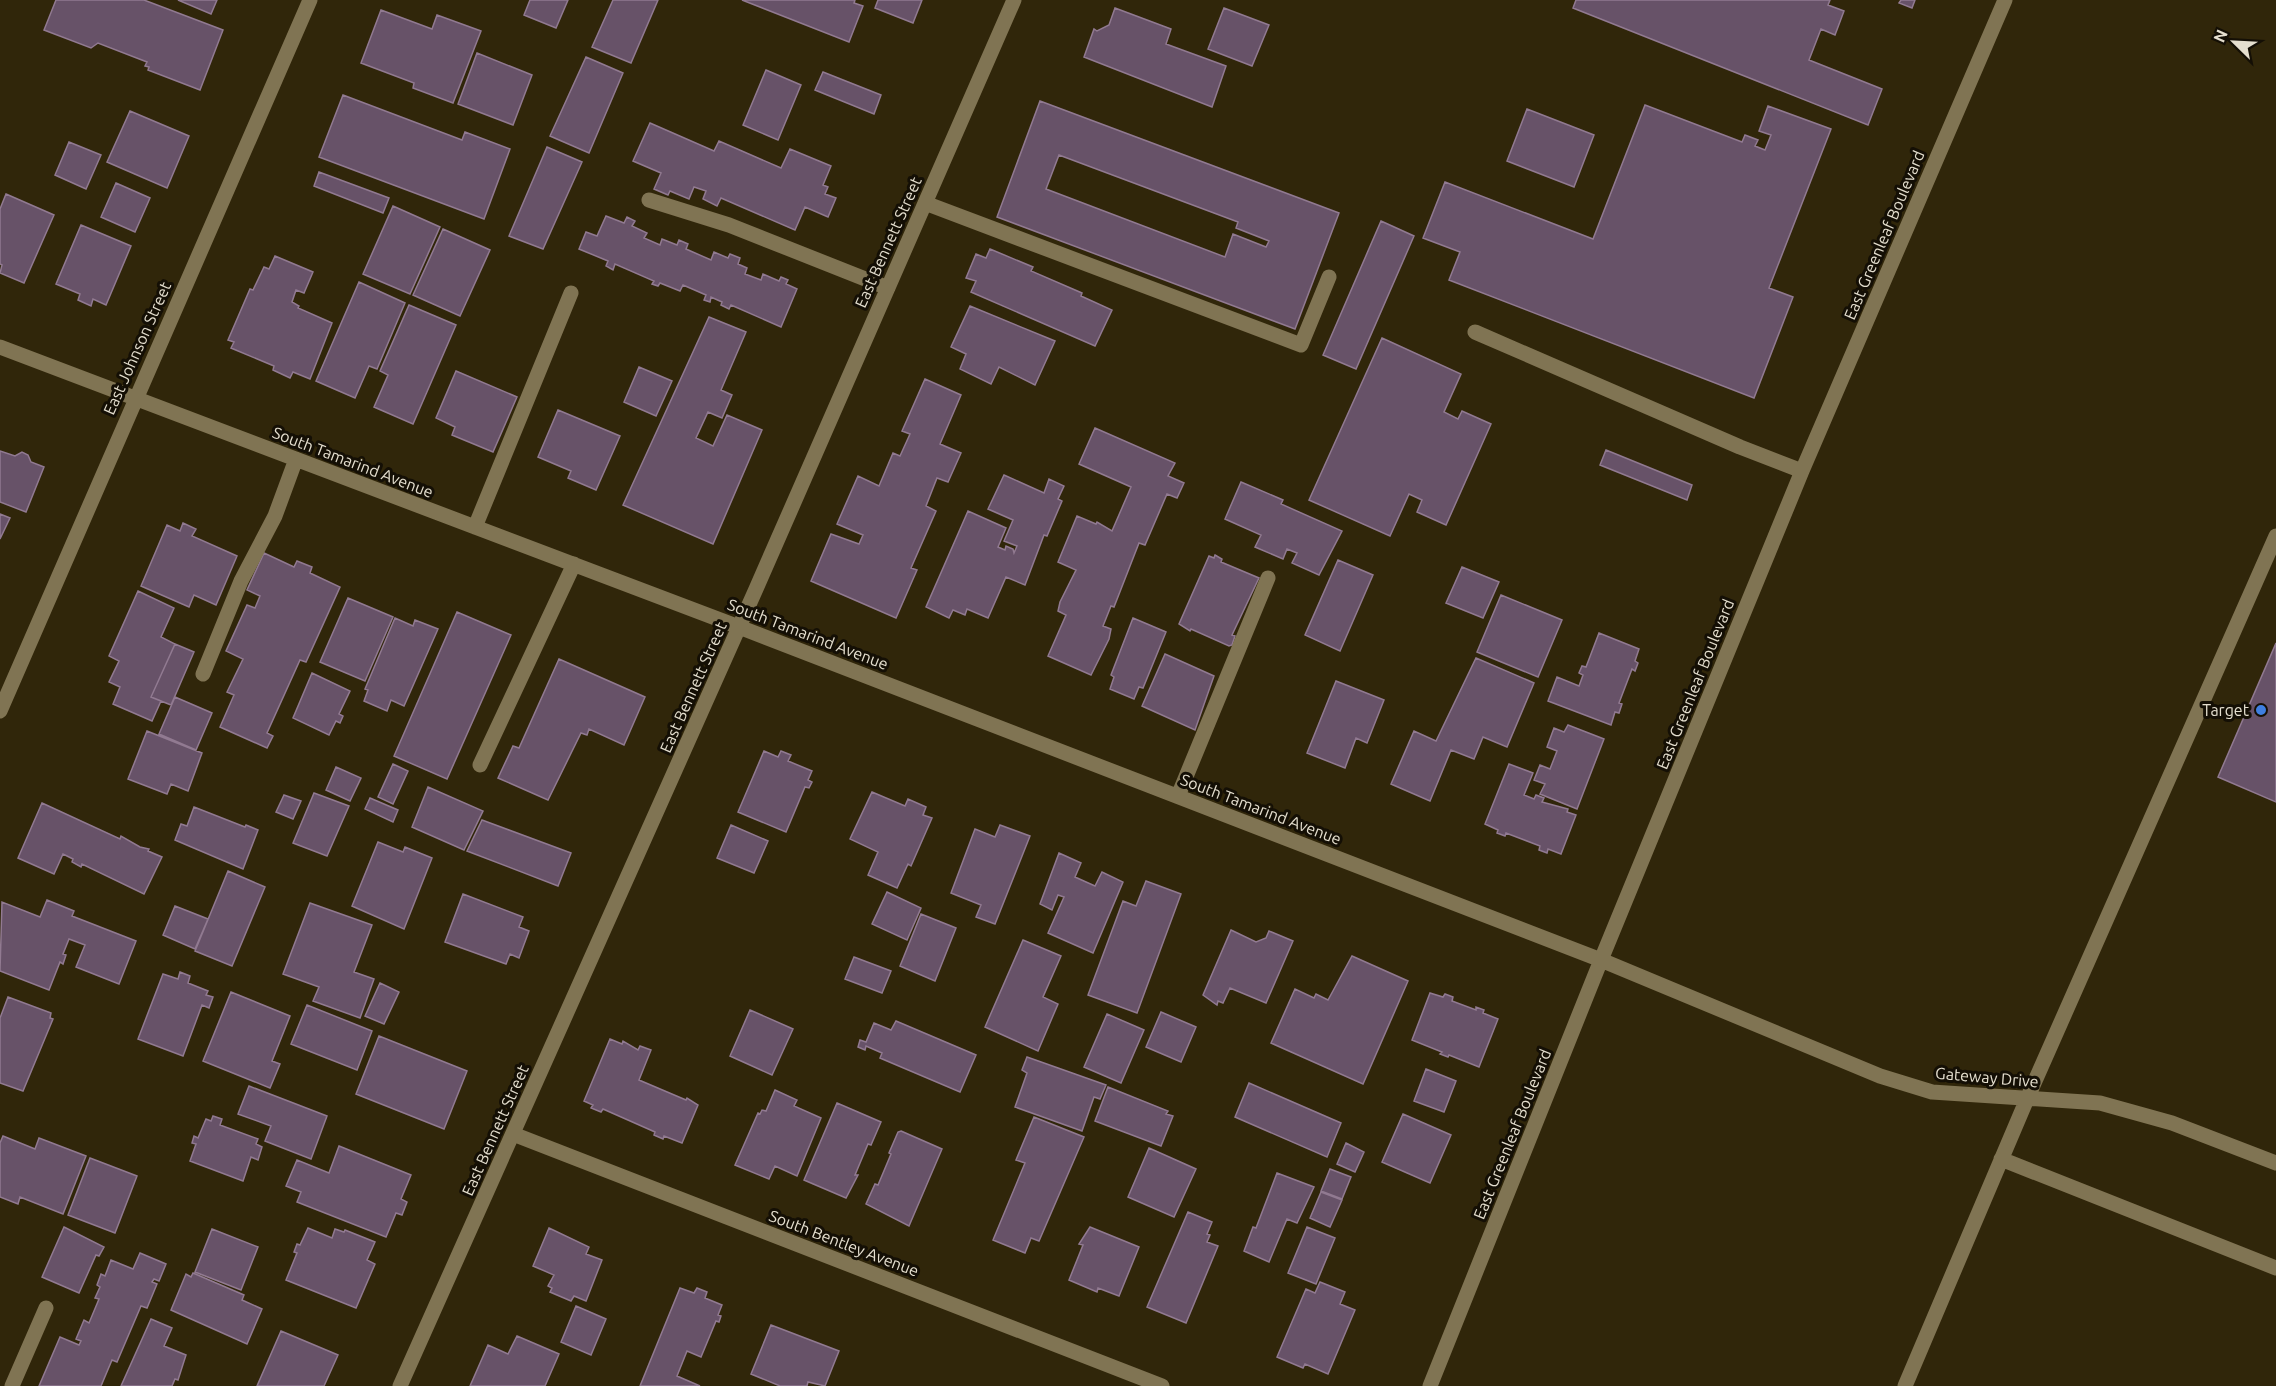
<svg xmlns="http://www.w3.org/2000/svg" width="2276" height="1386" font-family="Ubuntu,sans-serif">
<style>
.building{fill:#675268;stroke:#917a91;stroke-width:1.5;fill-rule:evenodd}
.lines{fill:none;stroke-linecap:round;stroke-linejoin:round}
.minor{stroke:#807453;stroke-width:15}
.shop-dot{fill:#3f7fe0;stroke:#140f05;stroke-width:2}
.labels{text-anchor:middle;stroke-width:6;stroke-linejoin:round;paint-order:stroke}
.street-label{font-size:16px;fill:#e5dfcf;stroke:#140f05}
.poi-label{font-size:16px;fill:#e5dfcf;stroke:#140f05;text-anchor:end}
</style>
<rect width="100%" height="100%" fill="#30260a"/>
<path class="building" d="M56,0H144L223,30L200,90L148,70L149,67L145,66L147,62L98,43L91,48L44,30Z
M178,0H217L211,14Z
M530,0H568L556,28L524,15Z
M613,0H658L631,63L592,47Z
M742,0H855L854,3L863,6L849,42Z
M878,0H922L913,23L875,8Z
M1576,0H1830L1828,5L1844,11L1835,35L1821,29L1809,60L1882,89L1868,125L1573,8Z
M1901,0H1915L1912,8L1899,3Z
M1115,8L1171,29L1166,44L1226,66L1212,107L1084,57L1094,29L1097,31L1109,25Z
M1224,8L1269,25L1252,66L1208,49Z
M381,10L432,29L437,15L481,31L453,103L413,88L414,83L361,63Z
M477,53L532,75L513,125L458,104Z
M586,57L623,73L589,153L550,136Z
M766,70L801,85L778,140L743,125Z
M823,72L881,95L874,114L815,90Z
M343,95L462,140L465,132L510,149L484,219L319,157Z
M1040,101L1339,213L1295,329L997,217ZM1059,155L1238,222L1236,228L1269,241L1266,247L1233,234L1225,257L1046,189Z
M1645,105L1742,142L1745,135L1758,140L1755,146L1765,150L1771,135L1759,131L1768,106L1831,129L1769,288L1793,297L1754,398L1449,280L1460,252L1423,238L1445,182L1593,239Z
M1527,109L1594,135L1574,187L1507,161Z
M130,111L189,136L167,188L107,162Z
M650,123L714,151L719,141L781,168L790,149L831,166L823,185L828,187L825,194L836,198L828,217L805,207L795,230L721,198L717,206L703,199L706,191L694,187L689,199L670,191L668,195L654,189L661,173L633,161Z
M69,142L101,155L86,189L55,175Z
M547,147L582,162L543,249L509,236Z
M319,172L389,198L383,213L314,186Z
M116,183L150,198L135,232L101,217Z
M6,194L54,215L24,283L0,273L2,265L0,264V209Z
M393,206L440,227L410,294L363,274Z
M606,216L624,223L627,217L635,221L632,226L647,233L644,238L660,245L662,239L677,245L679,240L688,244L686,249L711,260L714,252L728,258L730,254L740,258L738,264L747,268L745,274L761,280L763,274L779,281L781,277L788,280L786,284L797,289L781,327L731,305L729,309L721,305L722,302L711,297L710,302L704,300L706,295L683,285L680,291L660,283L658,286L652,284L654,281L615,264L613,270L606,266L608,261L579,249L586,232L597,236Z
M1381,221L1414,236L1356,369L1323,355Z
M81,225L131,246L106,305L93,299L91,306L78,300L80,294L56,284Z
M443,229L490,250L460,316L413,295Z
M990,249L1033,267L1031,271L1082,293L1081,296L1112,310L1095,346L971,292L976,281L966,278L976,254L986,258Z
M275,256L313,272L304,293L296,290L292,302L299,306L298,308L332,323L310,379L293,372L290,378L273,370L274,366L231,348L234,342L228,340L250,289L253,290L264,267L269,269Z
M359,282L405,303L377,369L369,366L355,398L316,381Z
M409,305L456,325L413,424L374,407L388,375L380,371Z
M970,306L1055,341L1035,385L999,367L991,384L960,369L966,354L951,347Z
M709,317L746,332L721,390L732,395L722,418L708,412L696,438L713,446L727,415L762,430L713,544L623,505Z
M1382,338L1461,374L1444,412L1458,419L1462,411L1491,424L1446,525L1417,512L1422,500L1409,494L1390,536L1309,500Z
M639,367L672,381L656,416L624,402Z
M456,371L517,397L493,452L452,435L455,427L436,418Z
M925,379L961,395L940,444L961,453L948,482L937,478L926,506L936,511L911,568L917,570L896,618L811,581L831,534L859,544L863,535L837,524L858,476L879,486L893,453L900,456L910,434L902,431Z
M558,410L620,436L596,490L568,478L571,471L538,457Z
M1095,428L1175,463L1168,476L1184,483L1177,498L1167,494L1145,545L1139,543L1114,607L1111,606L1103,626L1111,629L1109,639L1091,675L1048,656L1066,615L1058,611L1060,602L1076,570L1058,562L1077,516L1096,524L1097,522L1112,531L1131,487L1079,464Z
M1606,450L1692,485L1687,500L1600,465Z
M0,451L15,456L22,452L28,455L31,462L44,467L26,512L0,502Z
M1004,475L1044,493L1049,479L1064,486L1058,499L1062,501L1047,536L1044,535L1025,585L1006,577L988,618L967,609L965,615L953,610L949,618L926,607L968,511L1006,528L998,547L1005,550L1006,546L1013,549L1014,553L1017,546L1004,541L1013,520L988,509Z
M1241,482L1283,500L1281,504L1342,531L1319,575L1292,563L1297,553L1287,549L1283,559L1255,547L1261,535L1225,519Z
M0,514L10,518L0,539Z
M183,523L196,529L192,536L237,556L216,605L194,595L189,607L141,586L167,525L180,531Z
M264,553L294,567L297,561L312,567L310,573L340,587L306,662L300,660L267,733L273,736L267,748L220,727L234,695L227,692L243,659L226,651L247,605L255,608L260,596L247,590Z
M1215,555L1222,559L1221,562L1259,578L1232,635L1235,636L1232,645L1229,646L1191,629L1190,631L1179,624L1209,556L1214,558Z
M1338,560L1373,575L1340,651L1305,635Z
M1462,567L1499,582L1483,618L1446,603Z
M138,591L174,608L161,637L175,644L151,697L161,701L152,721L113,704L120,687L109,682L119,661L109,656Z
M1501,595L1562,620L1538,677L1477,652Z
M348,598L393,617L365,681L320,662Z
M457,612L511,635L447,779L394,756Z
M395,618L413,626L415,620L438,629L404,706L391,700L387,711L364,701L368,690L365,689Z
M1133,618L1166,632L1143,688L1139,687L1134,699L1110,689L1114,677L1111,675Z
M1599,633L1639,649L1635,661L1638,663L1635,671L1632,669L1619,703L1622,704L1619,713L1615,712L1611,725L1548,701L1557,677L1579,686L1583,675L1579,673L1582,666L1586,667Z
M2276,643V802L2218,777Z
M175,644L194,652L171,705L151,697Z
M1165,654L1214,676L1195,730L1142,706Z
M1476,658L1534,683L1507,747L1483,737L1474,759L1451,750L1430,801L1391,784L1414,731L1436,741Z
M559,659L645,697L624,745L589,729L587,735L581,733L548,800L498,778L513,746L519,748Z
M312,673L350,691L339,714L343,716L340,723L336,721L329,735L293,718Z
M1336,681L1384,700L1367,743L1356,738L1345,768L1307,753Z
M175,697L212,713L196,750L159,734Z
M1568,725L1604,739L1577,809L1540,794L1545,784L1534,780L1540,765L1550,769L1557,751L1547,747L1554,728L1564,732Z
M147,731L202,753L188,791L171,784L167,794L128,779Z
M764,751L778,757L781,751L791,755L788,761L812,771L808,780L812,782L809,788L805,787L786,832L738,812Z
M393,764L408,771L393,804L378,797Z
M1509,764L1533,773L1524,795L1534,799L1536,795L1544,798L1542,802L1568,809L1567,812L1576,815L1561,854L1548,849L1547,853L1539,850L1540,846L1506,833L1505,836L1497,833L1498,830L1485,824Z
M336,767L361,778L350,801L326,790Z
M428,787L483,811L464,850L412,827Z
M872,792L905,806L908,799L926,807L923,815L932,818L911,866L908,864L897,888L868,875L878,852L850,839Z
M314,793L349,806L327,856L293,843Z
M284,795L301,801L293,819L276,812Z
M370,798L398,810L393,822L365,809Z
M42,803L120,839L121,836L140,847L149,849L148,851L162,857L144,894L82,864L81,867L72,862L73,859L63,854L54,874L18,858Z
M194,807L245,827L246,825L258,830L243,869L175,840L181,824L187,826Z
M482,820L571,853L558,886L467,851Z
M731,825L768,841L754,873L717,858Z
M1000,825L1030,836L995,924L976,917L981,905L951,893L975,829L995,837Z
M378,842L403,852L405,847L432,858L404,929L352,906Z
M1059,853L1081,863L1075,877L1095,886L1102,872L1123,882L1093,953L1048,933L1064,897L1058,895L1052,910L1040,904Z
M228,871L265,887L232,966L195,951Z
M1146,881L1181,894L1137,1013L1088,995L1123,901L1136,906Z
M887,892L921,908L907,940L872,924Z
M463,894L523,917L519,927L529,931L519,958L510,954L506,964L445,942Z
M47,900L74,911L72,916L136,941L119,984L76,967L85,945L69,939L63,954L66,955L63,964L60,962L49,990L0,971L2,902L40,917Z
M310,903L372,925L354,972L374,979L360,1018L313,1001L319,987L283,974Z
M175,906L208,919L195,949L163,935Z
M921,914L956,928L935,981L900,966Z
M1231,930L1256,942L1266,938L1269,931L1293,941L1266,1003L1230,988L1223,1003L1218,1001L1217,1005L1203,995Z
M1023,940L1061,956L1043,997L1058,1004L1038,1051L985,1027Z
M1352,956L1408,981L1363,1084L1271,1043L1295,989L1314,998L1316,994L1328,1000Z
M854,957L891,971L882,993L845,979Z
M180,972L190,976L188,983L208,991L206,995L213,997L209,1008L202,1005L183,1056L138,1039L163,974L178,979Z
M380,983L399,992L384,1024L365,1016Z
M231,992L290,1016L272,1061L280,1064L270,1088L203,1061Z
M1430,993L1443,997L1445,994L1453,997L1452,1001L1476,1010V1007L1484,1010L1483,1013L1498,1019L1479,1067L1449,1055L1448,1057L1440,1054L1442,1052L1412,1040Z
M8,997L51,1013L50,1018L53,1019L23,1091L0,1083V1018Z
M307,1005L372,1031L357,1070L291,1044Z
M750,1010L793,1029L772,1075L730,1056Z
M1161,1012L1196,1027L1181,1062L1146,1047Z
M1107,1014L1144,1030L1121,1083L1084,1067Z
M896,1021L976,1055L960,1092L880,1058L882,1053L866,1046L865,1050L858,1047L860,1040L866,1042L874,1023L891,1030Z
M379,1036L467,1071L444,1129L356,1094Z
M610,1039L622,1044L623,1041L638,1050L640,1046L651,1050L639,1080L686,1100L687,1098L698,1105L682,1143L664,1136L663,1139L654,1135L655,1132L603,1109L601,1112L591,1108L593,1105L584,1101Z
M1027,1057L1106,1085L1100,1099L1094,1097L1082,1131L1015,1107L1027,1073L1022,1070Z
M1426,1069L1456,1081L1444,1112L1414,1101Z
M1249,1083L1341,1123L1327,1157L1235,1117Z
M249,1086L327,1116L311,1159L265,1141L271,1126L238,1114Z
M1108,1087L1168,1111L1166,1114L1173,1116L1161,1146L1095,1121Z
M775,1090L797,1100L794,1106L821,1118L797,1176L775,1166L769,1179L735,1165L758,1113L760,1114L762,1110L766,1111Z
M837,1103L881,1122L871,1145L868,1144L855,1175H858L846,1198L804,1180Z
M1403,1114L1451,1135L1430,1183L1382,1162Z
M213,1116L222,1119L220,1125L258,1139L256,1144L262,1147L258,1160L251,1157L243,1181L190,1161L196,1144L192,1143L194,1136L198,1138L206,1119L211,1121Z
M1034,1117L1084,1137L1039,1241L1031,1238L1025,1253L993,1240L1025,1163L1016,1160Z
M901,1131L942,1149L909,1226L866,1204L875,1184L878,1185L891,1154L889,1153L898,1132Z
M3,1136L35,1149L39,1138L86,1156L63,1214L20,1197L18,1204L0,1197V1143Z
M1346,1143L1364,1152L1355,1172L1337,1164Z
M339,1146L411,1175L401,1199L407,1202L402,1215L396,1213L386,1237L297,1202L301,1192L286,1186L297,1160L329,1173Z
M1149,1148L1196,1169L1174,1217L1128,1197Z
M90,1158L137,1176L115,1233L68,1215Z
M1330,1169L1351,1177L1342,1199L1321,1191Z
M1277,1173L1314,1187L1297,1223L1287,1219L1269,1262L1244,1251L1253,1227L1256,1228Z
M1321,1192L1342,1200L1330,1227L1310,1218Z
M1188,1212L1212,1222L1207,1234L1210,1235L1207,1242L1218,1246L1186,1323L1147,1307Z
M64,1227L104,1247L99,1256L96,1255L79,1293L42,1277Z
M1090,1227L1139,1247L1119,1296L1098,1288L1097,1292L1069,1280L1083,1245L1079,1244Z
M1307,1227L1335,1238L1316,1284L1288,1273Z
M308,1228L332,1238L335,1229L344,1232L345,1230L375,1242L367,1260L375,1264L356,1308L286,1280L297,1253L294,1252L297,1244L300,1245Z
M549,1228L589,1247L586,1254L602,1260L586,1301L574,1296L571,1301L550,1292L552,1288L548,1286L554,1275L533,1266Z
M212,1229L258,1247L241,1290L195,1272Z
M140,1253L166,1264L159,1281L154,1279L152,1282L157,1284L147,1308L141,1306L117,1362L112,1360L101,1386H39L60,1337L79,1345L81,1341L76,1339L84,1320L89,1323L99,1299L95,1298L100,1287L97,1285L101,1274L105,1276L111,1260L133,1269Z
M193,1273L244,1295L242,1300L262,1309L247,1344L171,1310L186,1274L191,1277Z
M1320,1282L1345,1292L1340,1304L1355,1310L1328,1374L1305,1364L1303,1368L1277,1357L1306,1289L1315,1293Z
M680,1288L694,1293L697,1288L707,1292L705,1298L722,1305L718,1315L721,1316L719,1322L716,1321L701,1357L687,1351L677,1376L700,1386H640Z
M576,1306L606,1319L591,1355L561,1342Z
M151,1319L172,1328L164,1346L186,1355L178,1380L175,1379L172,1386H121Z
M771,1325L839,1351L825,1386L808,1382L807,1386H780L751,1374Z
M281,1331L338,1355L324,1386H257Z
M517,1336L559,1354L545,1386H470L488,1345L508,1354Z"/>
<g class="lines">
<path class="minor" d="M649,200L729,225L888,288
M925,203L1301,345L1329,277
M1475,332L1740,447L1802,471
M0,347L739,627L1601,960L1880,1076L1932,1092L2100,1103L2172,1123L2276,1163
M475,527L571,293
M203,674L241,581L275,516L296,459
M0,711L310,0
M480,765L574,564
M1178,796L1268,578
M513,1134L1162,1386
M2001,1159L2276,1268
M12,1386L46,1308
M400,1386L756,589L1014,0
M1430,1386L1601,960L1802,471L2005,0
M1905,1386L2027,1099L2276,536"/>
</g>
<circle class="shop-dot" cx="2261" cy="710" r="6"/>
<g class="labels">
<g class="street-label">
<text transform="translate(1884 235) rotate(-67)" y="6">East Greenleaf Boulevard</text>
<text transform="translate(888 242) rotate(-66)" y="6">East Bennett Street</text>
<text transform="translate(137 348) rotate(-66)" y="6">East Johnson Street</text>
<text transform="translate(353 462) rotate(21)" y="6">South Tamarind Avenue</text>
<text transform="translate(808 634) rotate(21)" y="6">South Tamarind Avenue</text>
<text transform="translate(1695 684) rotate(-68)" y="6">East Greenleaf Boulevard</text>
<text transform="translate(693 687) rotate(-66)" y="6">East Bennett Street</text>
<text transform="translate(1261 809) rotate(21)" y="6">South Tamarind Avenue</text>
<text transform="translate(1987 1077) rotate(5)" y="6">Gateway Drive</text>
<text transform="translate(495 1130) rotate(-66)" y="6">East Bennett Street</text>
<text transform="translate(1512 1134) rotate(-68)" y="6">East Greenleaf Boulevard</text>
<text transform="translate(844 1243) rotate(21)" y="6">South Bentley Avenue</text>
</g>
<g class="poi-label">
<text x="2249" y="716">Target</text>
</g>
</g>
<g transform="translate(2234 42) rotate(294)" stroke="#140f05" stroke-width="4.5" paint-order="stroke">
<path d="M0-4.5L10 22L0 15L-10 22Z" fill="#e5dfcf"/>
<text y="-9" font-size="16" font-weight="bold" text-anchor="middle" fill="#e5dfcf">N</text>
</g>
</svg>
